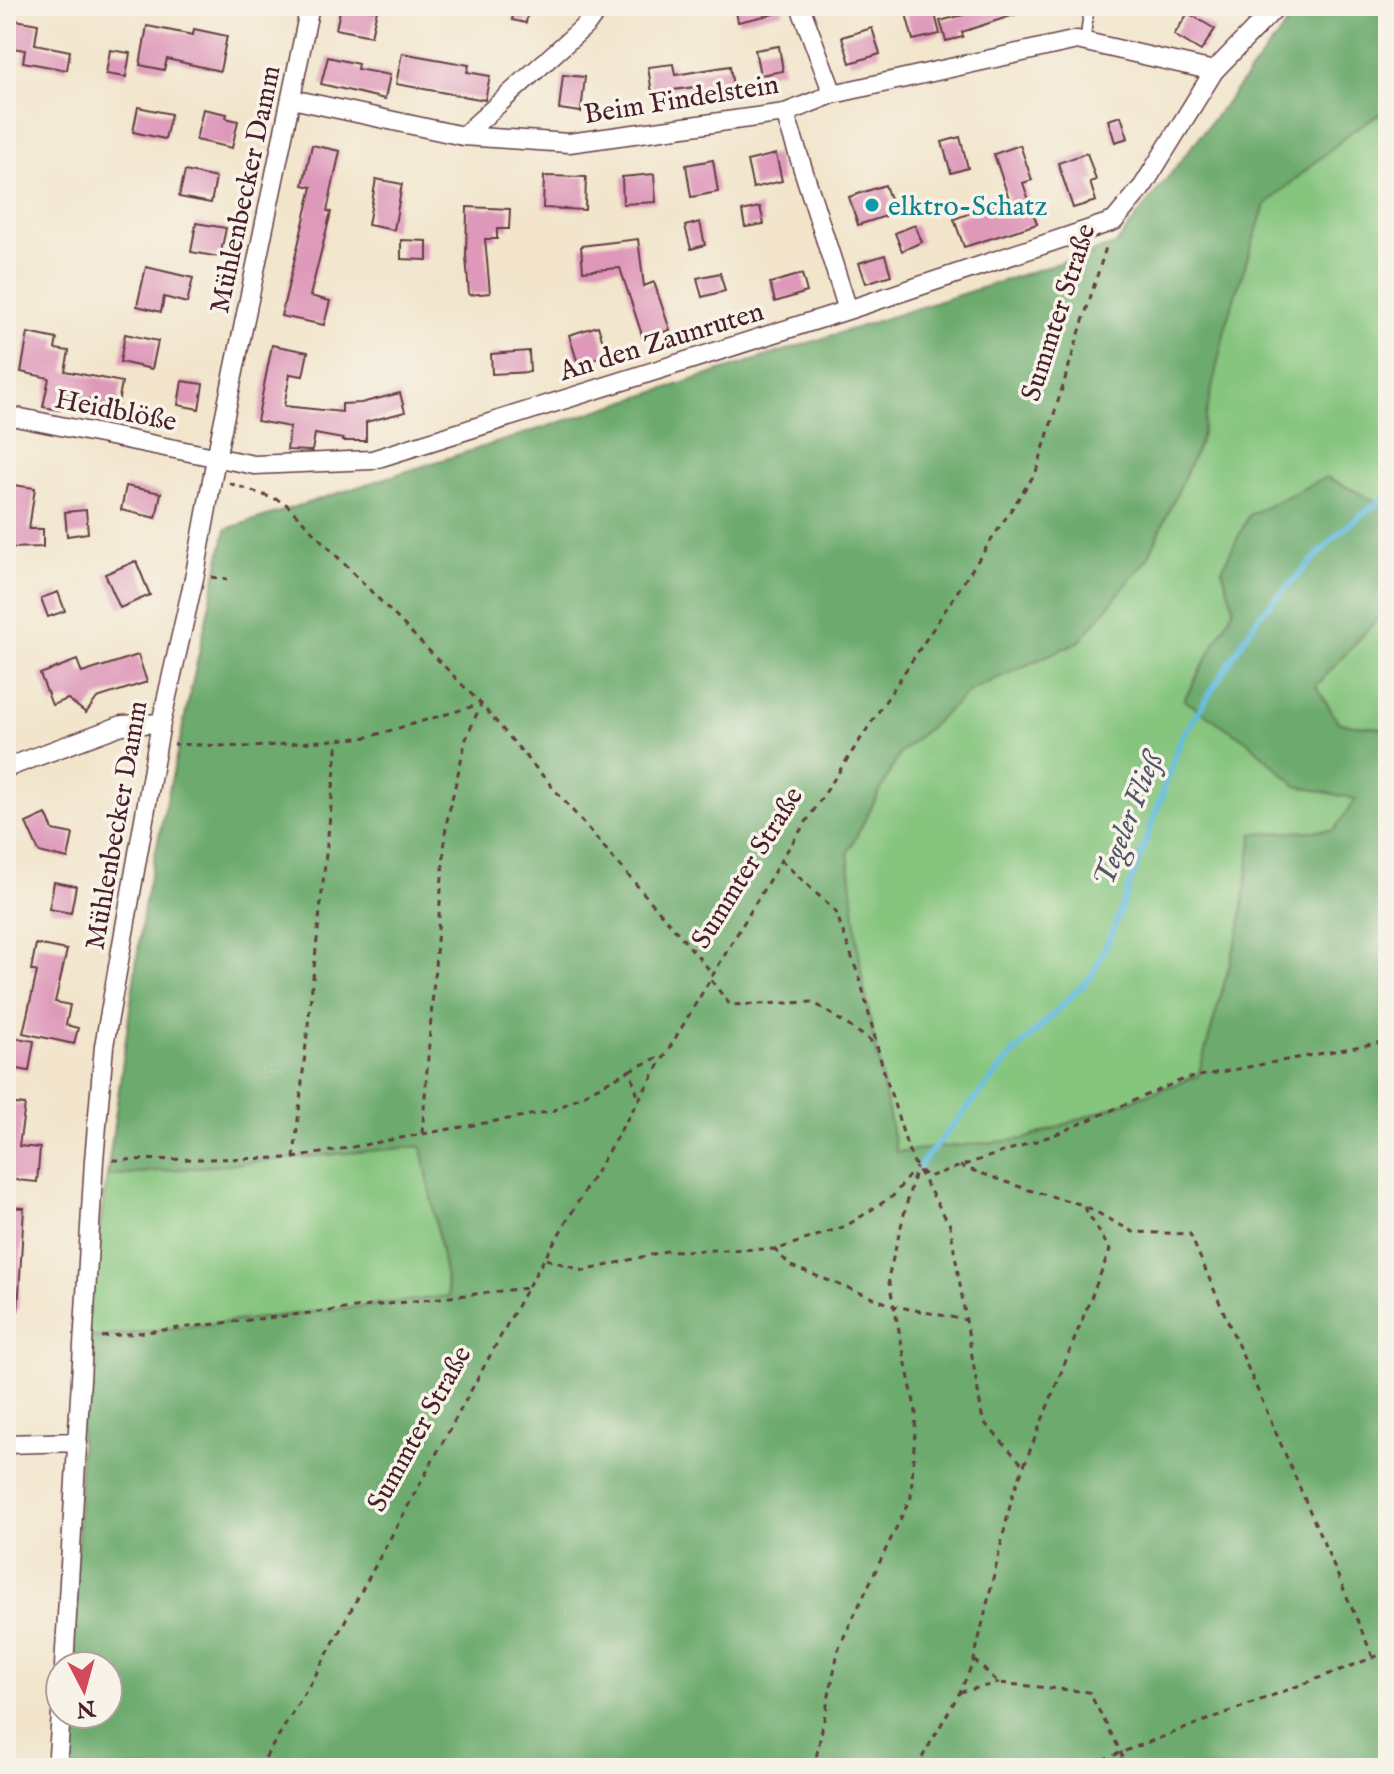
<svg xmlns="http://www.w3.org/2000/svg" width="1394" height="1774" font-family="'IM FELL English',serif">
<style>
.green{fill:#85c57e;stroke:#687254;stroke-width:2}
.forest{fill:#6caa6d;stroke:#5b644c;stroke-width:2}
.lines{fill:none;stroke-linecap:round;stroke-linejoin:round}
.stream{stroke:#63bce0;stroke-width:6}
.building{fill:#de98b9}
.service-casing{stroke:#633d43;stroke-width:12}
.minor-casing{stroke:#633d43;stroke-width:21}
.path{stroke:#633d43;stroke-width:3;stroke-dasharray:6 6;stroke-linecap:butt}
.service{stroke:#fff;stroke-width:9}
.minor{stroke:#fff;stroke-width:18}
.culture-dot{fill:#0f9aa8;stroke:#f7f3e8;stroke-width:3}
.labels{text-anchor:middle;stroke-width:7;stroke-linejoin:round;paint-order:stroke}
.street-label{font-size:28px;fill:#4a1f2b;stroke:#f7f3e8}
.culture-label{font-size:28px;fill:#0d838f;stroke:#f7f3e8;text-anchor:start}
.water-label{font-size:30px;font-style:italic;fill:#53566a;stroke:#f7f3e8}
</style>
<rect width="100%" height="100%" fill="#f7f3e8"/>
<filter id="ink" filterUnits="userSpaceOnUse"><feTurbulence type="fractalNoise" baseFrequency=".0125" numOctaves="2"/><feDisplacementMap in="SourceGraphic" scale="16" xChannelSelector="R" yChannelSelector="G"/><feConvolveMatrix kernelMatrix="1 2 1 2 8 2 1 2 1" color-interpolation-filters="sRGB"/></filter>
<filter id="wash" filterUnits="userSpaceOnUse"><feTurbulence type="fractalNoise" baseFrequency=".006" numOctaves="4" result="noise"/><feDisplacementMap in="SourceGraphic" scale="32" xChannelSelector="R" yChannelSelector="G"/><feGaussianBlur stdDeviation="1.8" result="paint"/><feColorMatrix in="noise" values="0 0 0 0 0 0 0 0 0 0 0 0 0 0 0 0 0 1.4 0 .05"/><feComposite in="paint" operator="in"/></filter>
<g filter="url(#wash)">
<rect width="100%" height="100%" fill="#f2e5cc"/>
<path class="green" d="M1388,109V507L1326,477L1222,569L1234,609L1184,700L1248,742L1297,786L1357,799L1334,830L1253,834L1240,928L1198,1076L1025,1139L896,1152L861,972L848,852L900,753L971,690L1080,641L1228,317L1265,205L1352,131Z
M1388,607V729L1339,723L1316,686Z
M422,1146L449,1297L83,1339L107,1176Z"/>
<path class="forest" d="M1306,6H1388V109L1352,131L1265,205L1228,317L1200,442L1148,558L1080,641L971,690L900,753L848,852L861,972L896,1152L1025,1139L1198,1076L1240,928L1253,834L1334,830L1356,799L1297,786L1248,742L1184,700L1234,609L1222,569L1249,515L1326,477L1388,507V607L1316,686L1339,723L1388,729V1768H69L72,1714H108V1666H74L83,1339L449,1296L422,1146L107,1176L145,900L226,529L1115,245L1289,22Z"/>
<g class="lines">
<path class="stream" d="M919,1166L1016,1051L1092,976L1112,933L1148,836L1181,739L1259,616L1340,532L1388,495"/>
</g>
<g id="blocks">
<path class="building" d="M341,6L377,10L371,36L336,29Z
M515,6H529L526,23L512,20Z
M735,6H782L783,12L738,22Z
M904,6H933L940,34L913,40Z
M972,6H1032V9L962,32L963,37L946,41L940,21L974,12Z
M1188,13L1215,29L1201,51L1174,35Z
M10,19L38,24L35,44L70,51L67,70L23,62L25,50L6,47Z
M147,26L193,35L194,29L227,36L220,71L167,59L164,70L140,65Z
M872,28L880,54L850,63L842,37Z
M779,46L783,71L760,75L755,50Z
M110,50L130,53L126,77L106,74Z
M402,53L469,65L467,72L490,76L485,100L396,84Z
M328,57L358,64L357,69L390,75L385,99L321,84Z
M673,64L675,75L730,66L734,94L697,100L695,87L652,93L648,67Z
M563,75L585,77L581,112L559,109Z
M138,107L171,114L165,139L133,132Z
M203,109L227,114L226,118L238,121L232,148L196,140Z
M1121,116L1128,138L1115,142L1108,120Z
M960,137L968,168L951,173L942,142Z
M312,145L340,151L327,211L331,212L310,296L330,301L324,325L281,316L312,187L303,185Z
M1020,145L1032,180L1023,183L1037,224L964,247L954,219L1009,199L994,154Z
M1087,153L1096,180L1090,182L1096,201L1073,208L1058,163Z
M776,154L782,181L753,188L747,161Z
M713,160L718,192L691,197L686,165Z
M185,171L216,178L211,203L179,197Z
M654,174L656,202L623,204L622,177Z
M544,176L586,177L585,210L543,208Z
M376,179L402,184L394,230L368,225Z
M885,185L895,213L858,225L849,197Z
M467,207L510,209L509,229H497V239H485L490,293L469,295L466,256Z
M760,207L764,224L745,227L742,211Z
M700,222L705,245L691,249L685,226Z
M196,223L226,228L220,257L191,252Z
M915,225L922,242L902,251L895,233Z
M638,239L644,286L654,282L670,330L643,338L620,268L583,271L581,246Z
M401,240L427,241V260L401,259Z
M885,255L891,275L866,283L859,263Z
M146,267L193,278L187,303L164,297L161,312L137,306Z
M720,273L725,291L702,297L697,278Z
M802,274L807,292L775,302L770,283Z
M598,326L607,355L578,364L569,335Z
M28,333L57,339L55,349L69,351L65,371L122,382L115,419L89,414L92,400L64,394L60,410L43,407L49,378L21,372Z
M125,334L158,341L152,369L120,362Z
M272,345L308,352L303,376L290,374L284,406L342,412V404L361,403L400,393L405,412L366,422V441H343V439L315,434L312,451L287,450L290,427L257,421Z
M529,351L530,372L492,374L491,354Z
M182,381L203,384L199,409L178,405Z
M6,484L35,488L29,529H43V547L7,548Z
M126,486L161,493L156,518L121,510Z
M86,510L88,533L67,536L65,512Z
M136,561L150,595L120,608L105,574Z
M58,592L65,611L48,617L41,598Z
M138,655L147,682L97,698L86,713L68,699L52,705L40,674L77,660L82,673Z
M46,814L53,830L73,834L68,859L39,852L26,823Z
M54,882L76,886L71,913L49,909Z
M36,944L67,950L55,1002L70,1005L66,1025L78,1028L74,1044L23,1033L37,972L31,970Z
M6,1036L34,1041L29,1071L6,1067Z
M6,1103L25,1105L19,1146L40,1148L37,1182L6,1179Z
M6,1207L24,1208L18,1311H6Z"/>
</g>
</g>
<g filter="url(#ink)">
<use href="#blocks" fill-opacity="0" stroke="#633d43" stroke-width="2"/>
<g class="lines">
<g class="service-casing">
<path id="service" d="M1085,42L1089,6"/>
</g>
<g class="minor-casing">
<path id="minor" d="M800,6L833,94
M292,99L463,136L569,143L785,113L833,94L1077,40L1214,71
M785,113L848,310
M463,136L587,24L600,6
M6,415L254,465L372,460L848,310L1114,221L1143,186L1214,71L1277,6
M6,768L122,725L161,723
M6,1444L78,1442
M64,1666L94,1160L104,1046L161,723L195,574L216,458L310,6
M57,1768L61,1714"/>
</g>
<path class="path" d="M229,483L284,502L481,704L713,974
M211,577L227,579
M781,860L836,912L861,983L882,1065L908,1149L916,1167L950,1225L983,1421L1024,1466
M711,980L730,1005L813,1002L870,1040L876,1048
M630,1070L663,1055
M422,1134L553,1111L630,1070L639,1100
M294,1158L338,740
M113,1160L294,1158L422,1134L446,825L466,739L481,704L368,737L252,747L174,744
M920,1171L928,1177L1054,1135L1184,1079L1388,1041
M1087,1207L1133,1232L1190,1234L1373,1657
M774,1249L791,1266L894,1306L966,1320
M546,1259L584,1271L666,1251L778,1249L846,1226L893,1196L911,1173
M102,1337L527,1288
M974,1660L999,1683L1089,1692L1121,1752L1124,1768
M960,1692L999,1683
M259,1768L315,1676L527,1288L781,860L1036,472L1107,244
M814,1768L839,1647L911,1497L916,1412L888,1278L916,1167
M916,1768L960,1692L974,1660L1013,1493L1110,1250L1083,1205L1029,1190L960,1166
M1080,1768L1388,1652"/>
<use href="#service" class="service"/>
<use href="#minor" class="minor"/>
</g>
</g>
<circle class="culture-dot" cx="872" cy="205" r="8"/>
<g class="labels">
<g class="street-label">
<text transform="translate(681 98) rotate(-9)" y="10">Beim Findelstein</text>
<text transform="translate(244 189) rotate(-78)" y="10">Mühlenbecker Damm</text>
<text transform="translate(1057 312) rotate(-72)" y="10">Summter Straße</text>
<text transform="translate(661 340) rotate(-17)" y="10">An den Zaunruten</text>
<text transform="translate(116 409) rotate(11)" y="10">Heidblöße</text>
<text transform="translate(115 825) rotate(-80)" y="10">Mühlenbecker Damm</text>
<text transform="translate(746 867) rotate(-58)" y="10">Summter Straße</text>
<text transform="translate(418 1428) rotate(-61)" y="10">Summter Straße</text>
</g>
<g class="culture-label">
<text x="888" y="215">elktro-Schatz</text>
</g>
<g class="water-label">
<text transform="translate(1127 819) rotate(-69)" y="10">Tegeler Fließ</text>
</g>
</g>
<rect width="1394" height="1774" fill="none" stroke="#f7f3e8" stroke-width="32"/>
<g transform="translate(84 1690) rotate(174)"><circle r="38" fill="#f7f3e8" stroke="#b29e9c" stroke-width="2"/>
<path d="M0-6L14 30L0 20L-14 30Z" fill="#d1495b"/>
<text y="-12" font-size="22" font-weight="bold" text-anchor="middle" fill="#4a1f2b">N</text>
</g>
</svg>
